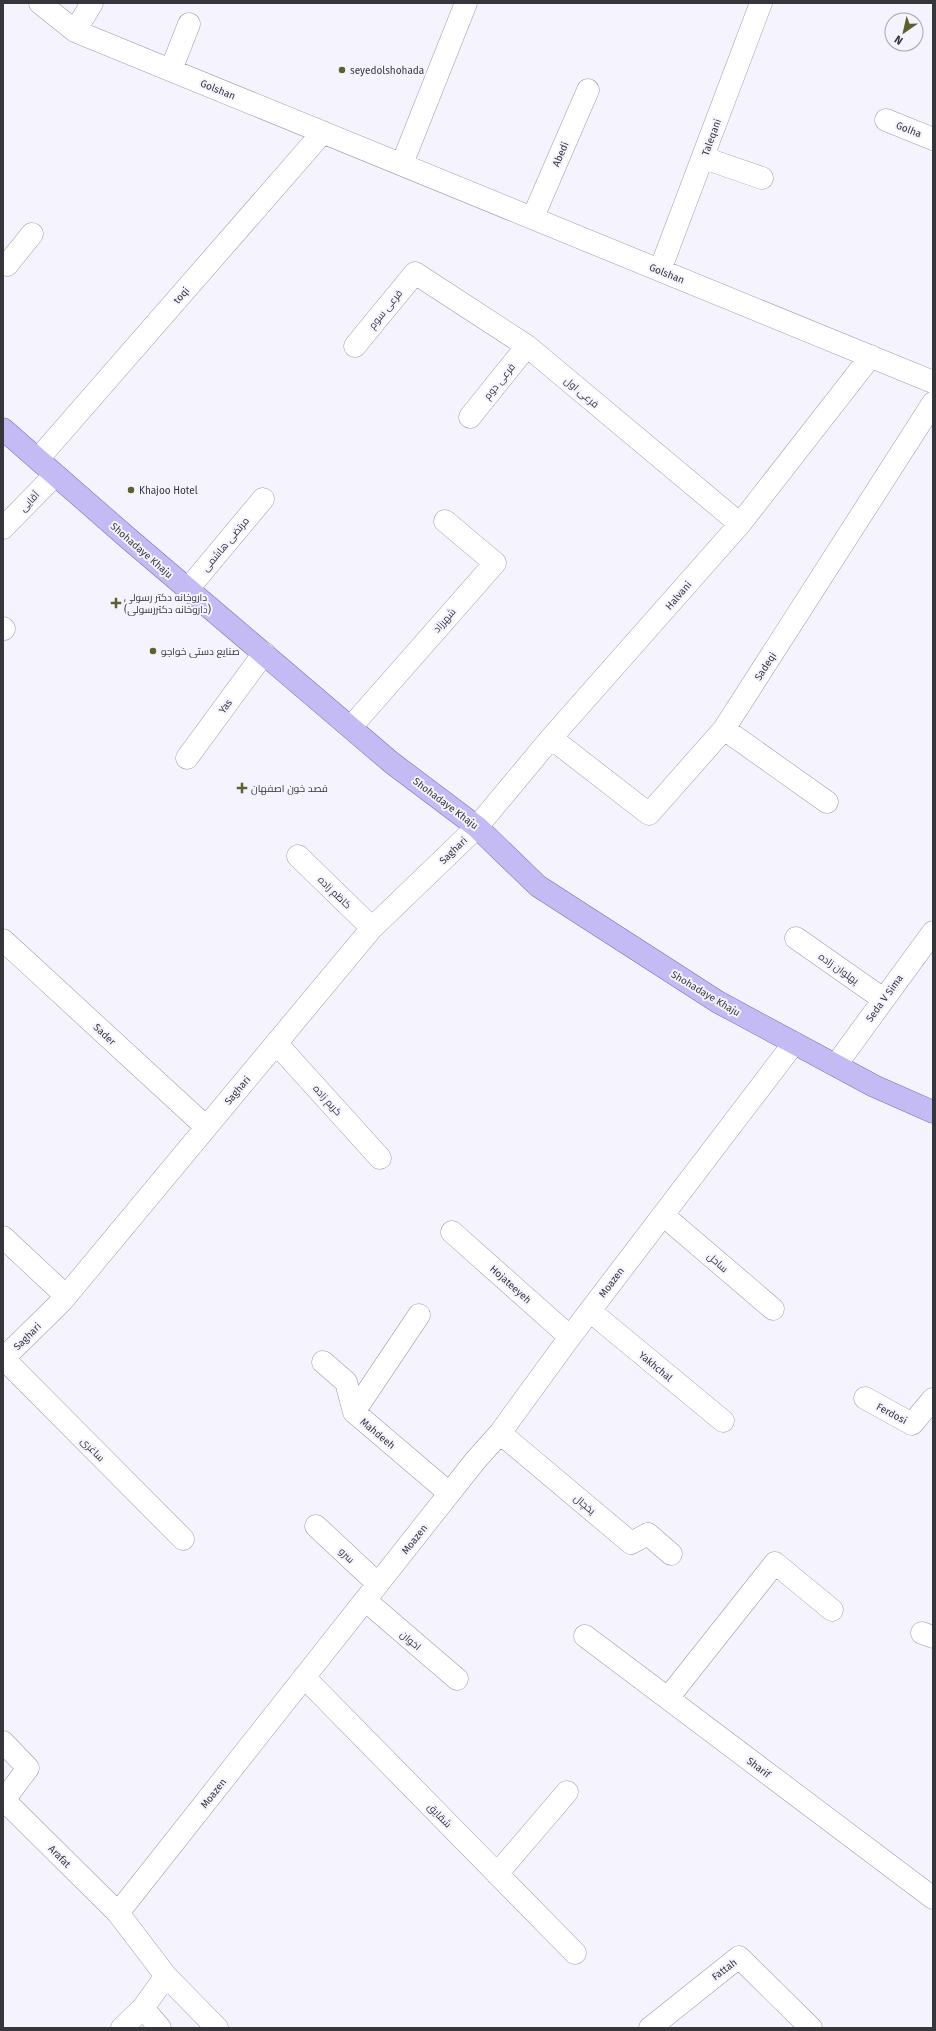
<svg xmlns="http://www.w3.org/2000/svg" width="936" height="2031" font-family="'Fira Sans',Cairo,sans-serif">
<style>
.lines{fill:none;stroke-linecap:round;stroke-linejoin:round}
.minor-casing{stroke:#9d9cad;stroke-width:23}
.major-casing{stroke:#796fb0;stroke-width:23}
.minor{stroke:#fff;stroke-width:22}
.major{stroke:#c4bbf5;stroke-width:22}
.poi-dot{fill:#5e5f2c;stroke:#f4f3fe;stroke-width:1.5}
.labels{text-anchor:middle;stroke-width:4;stroke-linejoin:round;paint-order:stroke}
.poi-label{font-size:10px;fill:#35353c;stroke:#f4f3fe;text-anchor:start}
.street-label{font-size:10px;fill:#35353c;stroke:#f4f3fe}
</style>
<rect width="100%" height="100%" fill="#f4f3fe"/>
<g class="lines">
<g class="minor-casing">
<path id="minor" d="M40,3L75,31L933,382
M75,31L92,3
M171,70L189,24
M886,120L933,139
M704,158L762,178
M402,164L466,3
M533,217L588,90
M3,262L7,265L32,234
M660,270L761,3
M355,346L415,273L527,346L740,524
M470,417L527,346
M38,459L323,132
M3,528L55,475
M188,589L263,499
M3,628L4,629
M351,727L495,563L445,521
M724,729L827,802
M551,738L649,814L724,729L933,403
M187,758L264,653
M298,856L372,928
M796,938L883,999
M3,940L206,1127
M276,1043L380,1158
M836,1065L933,932
M663,1215L773,1309
M452,1232L570,1337
M3,1237L66,1296
M590,1311L723,1421
M3,1359L62,1301L372,928L477,827L551,738L740,524L871,356
M4,1359L183,1539
M323,1362L346,1382L354,1412L449,1493
M865,1398L912,1424L933,1399
M354,1412L419,1315
M500,1433L631,1543L648,1534L671,1554
M316,1526L378,1584
M365,1600L457,1679
M922,1633L933,1637
M585,1636L933,1898
M304,1677L575,1953
M668,1698L775,1563L832,1610
M3,1742L28,1768L4,1800
M3,1799L118,1913L166,1976L217,2028
M497,1874L567,1792
M118,1913L475,1461L500,1433L570,1337L794,1043
M143,2008L160,2028
M122,2028L143,2008L166,1976
M650,2028L739,1957L811,2028"/>
</g>
<g class="major-casing">
<path id="major" d="M3,429L129,539L392,763L477,827L538,886L718,1002L874,1086L933,1112"/>
</g>
<use href="#minor" class="minor"/>
<use href="#major" class="major"/>
</g>
<g class="poi-dot">
<circle cx="342" cy="70" r="4"/>
<circle cx="131" cy="490" r="4"/>
<path d="M114 597h4v4h4v4h-4v4h-4v-4h-4v-4h4z"/>
<circle cx="153" cy="651" r="4"/>
<path d="M240 782h4v4h4v4h-4v4h-4v-4h-4v-4h4z"/>
</g>
<g class="labels">
<g class="poi-label">
<text x="350" y="74">seyedolshohada</text>
<text x="139" y="494">Khajoo Hotel</text>
<text x="124" y="601">داروخانه دکتر رسولی<tspan x="124" dy="12">(داروخانه دکتررسولی)</tspan></text>
<text x="161" y="655">صنایع دستی خواجو</text>
<text x="251" y="792">فصد خون اصفهان</text>
</g>
<g class="street-label">
<text transform="translate(218 89) rotate(22)" y="4">Golshan</text>
<text transform="translate(909 129) rotate(22)" y="4">Golha</text>
<text transform="translate(711 137) rotate(-70)" y="4">Taleqani</text>
<text transform="translate(560 154) rotate(-67)" y="4">Abedi</text>
<text transform="translate(667 273) rotate(22)" y="4">Golshan</text>
<text transform="translate(181 295) rotate(-49)" y="4">toqi</text>
<text transform="translate(385 309) rotate(-51)" y="4">فرعی سوم</text>
<text transform="translate(499 381) rotate(-51)" y="4">فرعی دوم</text>
<text transform="translate(582 392) rotate(40)" y="4">فرعی اول</text>
<text transform="translate(29 501) rotate(-46)" y="4">آقایی</text>
<text transform="translate(225 544) rotate(-50)" y="4">مرتضی هاشمی</text>
<text transform="translate(142 550) rotate(41)" y="4">Shohadaye Khaju</text>
<text transform="translate(678 595) rotate(-49)" y="4">Halvani</text>
<text transform="translate(444 620) rotate(-49)" y="4">شهرزاد</text>
<text transform="translate(765 666) rotate(-57)" y="4">Sadeqi</text>
<text transform="translate(225 706) rotate(-54)" y="4">Yas</text>
<text transform="translate(446 803) rotate(37)" y="4">Shohadaye Khaju</text>
<text transform="translate(453 850) rotate(-44)" y="4">Saghari</text>
<text transform="translate(335 892) rotate(44)" y="4">کاظم زاده</text>
<text transform="translate(839 968) rotate(35)" y="4">پهلوان زاده</text>
<text transform="translate(706 993) rotate(31)" y="4">Shohadaye Khaju</text>
<text transform="translate(884 998) rotate(-54)" y="4">Seda V Sima</text>
<text transform="translate(105 1034) rotate(43)" y="4">Sader</text>
<text transform="translate(237 1090) rotate(-50)" y="4">Saghari</text>
<text transform="translate(328 1100) rotate(48)" y="4">کریم زاده</text>
<text transform="translate(718 1262) rotate(41)" y="4">ساحل</text>
<text transform="translate(611 1282) rotate(-53)" y="4">Moazen</text>
<text transform="translate(511 1284) rotate(42)" y="4">Hojateeyeh</text>
<text transform="translate(27 1336) rotate(-45)" y="4">Saghari</text>
<text transform="translate(656 1366) rotate(40)" y="4">Yakhchal</text>
<text transform="translate(892 1413) rotate(28)" y="4">Ferdosi</text>
<text transform="translate(378 1433) rotate(40)" y="4">Mahdeeh</text>
<text transform="translate(93 1449) rotate(45)" y="4">ساغری</text>
<text transform="translate(585 1504) rotate(40)" y="4">یخچال</text>
<text transform="translate(414 1539) rotate(-52)" y="4">Moazen</text>
<text transform="translate(347 1555) rotate(44)" y="4">سرو</text>
<text transform="translate(411 1640) rotate(41)" y="4">اخوان</text>
<text transform="translate(759 1767) rotate(37)" y="4">Sharif</text>
<text transform="translate(213 1793) rotate(-52)" y="4">Moazen</text>
<text transform="translate(440 1815) rotate(46)" y="4">شقایق</text>
<text transform="translate(60 1856) rotate(45)" y="4">Arafat</text>
<text transform="translate(724 1969) rotate(-37)" y="4">Fattah</text>
</g>
</g>
<rect width="936" height="2031" fill="none" stroke="#35353c" stroke-width="8"/>
<g transform="translate(904 32) rotate(214)"><circle r="19" fill="#f4f3fe" stroke="#a8a7b0"/>
<path d="M0-3L7 15L0 10L-7 15Z" fill="#5e5f2c"/>
<text y="-6" font-size="11" font-weight="bold" text-anchor="middle" fill="#35353c">N</text>
</g>
</svg>
